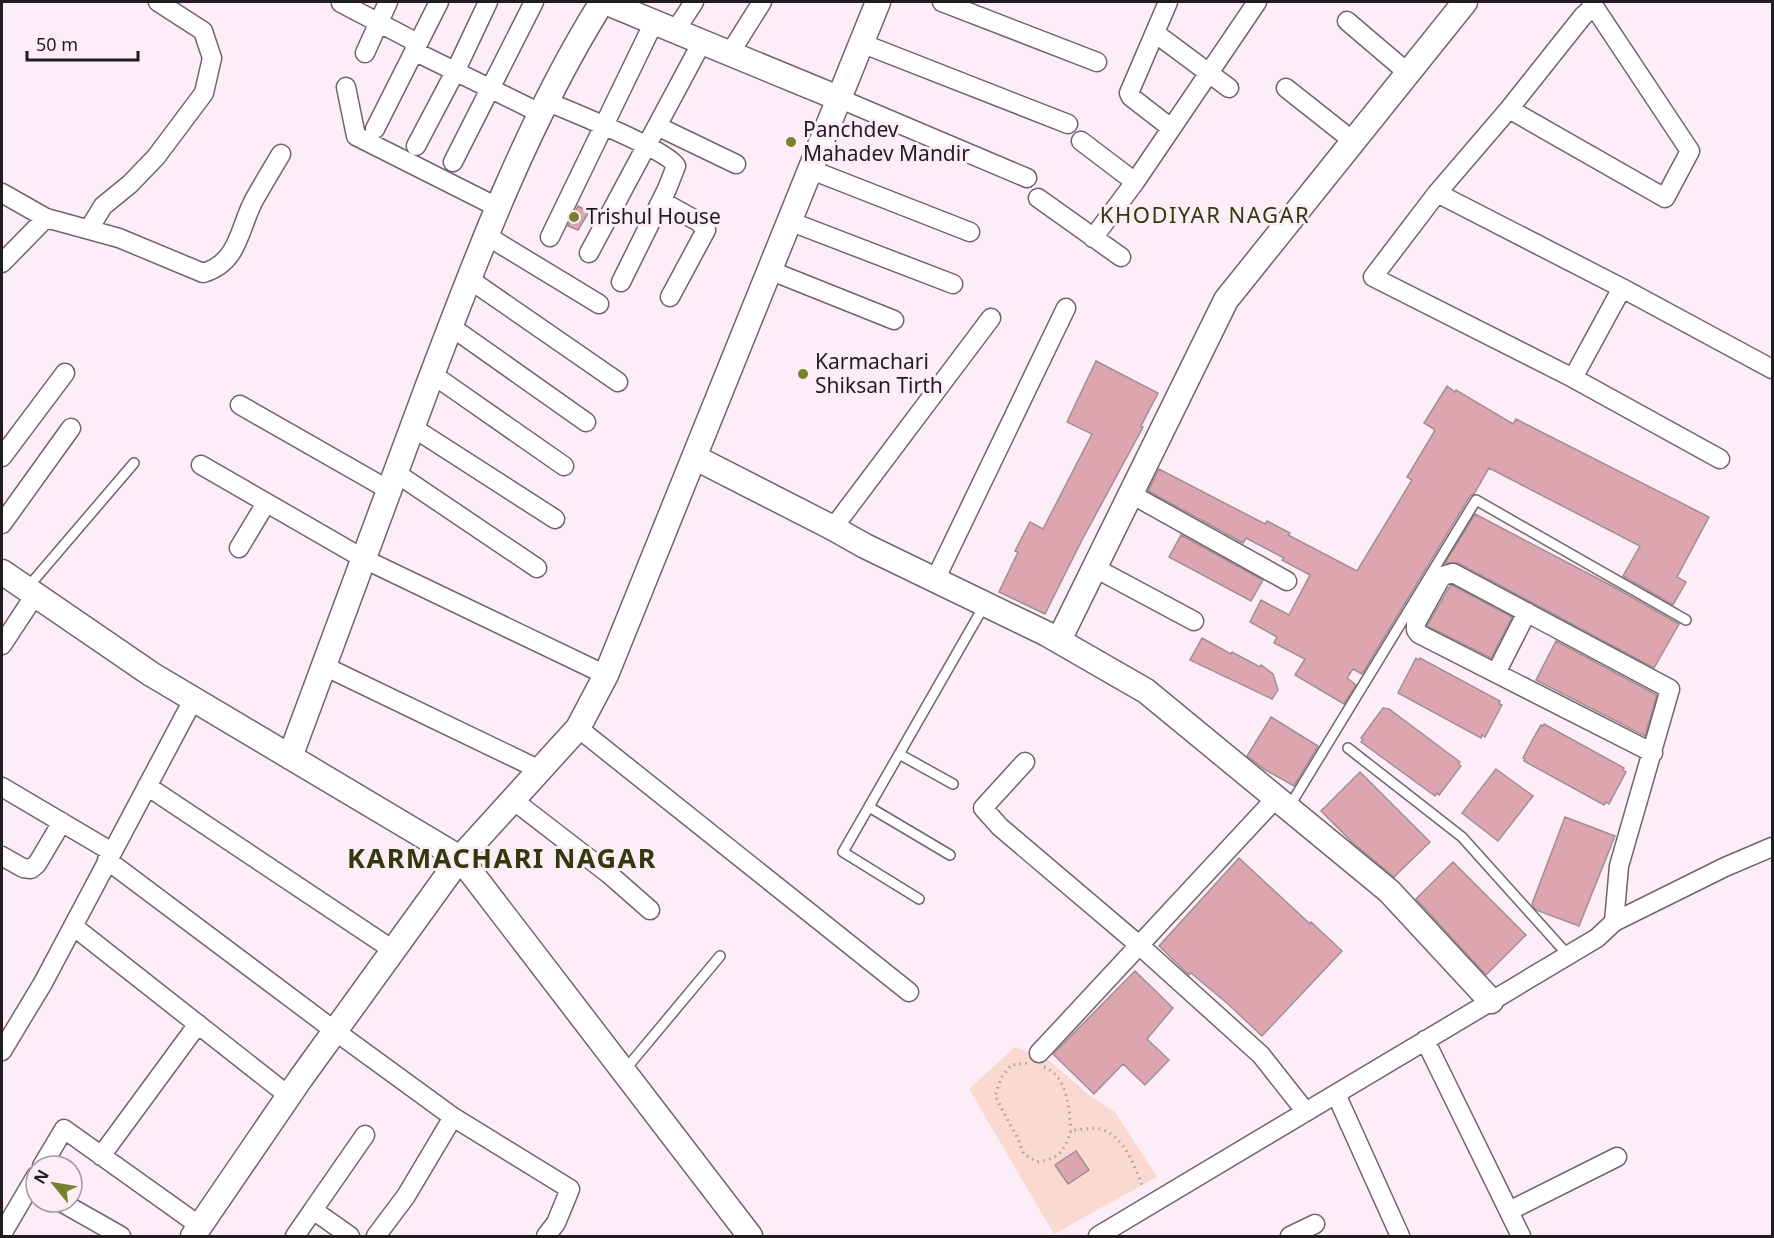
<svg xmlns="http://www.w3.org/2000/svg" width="1774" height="1238" font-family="'Noto Sans',sans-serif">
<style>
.green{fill:#fad9d1}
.building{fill:#dca5b0;stroke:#a09093;stroke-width:1.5}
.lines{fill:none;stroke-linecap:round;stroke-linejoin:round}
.lane-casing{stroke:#71656d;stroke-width:12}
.street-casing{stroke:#71656d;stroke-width:21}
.secondary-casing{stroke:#71656d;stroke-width:27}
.path{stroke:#aa9ea6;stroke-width:3;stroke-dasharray:1.5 4.5;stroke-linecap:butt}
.lane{stroke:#fff;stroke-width:9}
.street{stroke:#fff;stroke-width:18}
.secondary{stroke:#fff;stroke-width:24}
.poi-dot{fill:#78812d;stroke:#fcedf7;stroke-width:2}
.labels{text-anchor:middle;stroke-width:6;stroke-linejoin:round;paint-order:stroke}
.poi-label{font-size:21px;fill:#211c1f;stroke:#fcedf7;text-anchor:start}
.neighbourhood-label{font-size:22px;letter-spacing:1.5px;fill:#34380f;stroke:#fcedf7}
.district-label{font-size:27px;font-weight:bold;letter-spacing:1.5px;fill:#34380f;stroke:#fcedf7}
</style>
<rect width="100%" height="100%" fill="#fcedf7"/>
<path class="green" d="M1015,1047L1051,1062L1090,1096L1115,1112L1157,1177L1054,1234L969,1089Z"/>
<path class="building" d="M578,206L589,212L578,230L568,226Z
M1096,361L1158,393L1141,426L1143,427L1082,540L1045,614L999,592L1018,552L1015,551L1030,522L1043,529L1092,434L1067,422Z
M1447,386L1455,392L1456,390L1513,424L1516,419L1709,517L1677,577L1686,582L1673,605L1623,576L1640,546L1489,468L1474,494L1470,496L1362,674L1353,669L1347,678L1356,685L1344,704L1295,675L1305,659L1274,643L1277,637L1250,622L1261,600L1289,615L1310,575L1282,560L1284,558L1246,538L1243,543L1148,491L1159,469L1265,524L1267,521L1290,533L1288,535L1357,571L1412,480L1407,477L1434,432V429L1424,423Z
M1475,514L1612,586L1679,624L1654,668L1458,563H1445Z
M1181,535L1263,580L1251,601L1169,557Z
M1452,585L1512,617L1491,658L1427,626L1450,586Z
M1202,638L1231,654L1232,652L1260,667L1261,665L1273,674L1278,690L1272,699L1190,660Z
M1556,641L1657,695L1645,736L1536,680Z
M1416,658L1419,660L1420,658L1500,701L1499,704L1502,705L1485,737L1482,735L1481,738L1398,693Z
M1383,708L1389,709L1460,762L1458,764L1461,766L1439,795L1437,793L1435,796L1361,742L1363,740L1361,738Z
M1271,717L1318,746L1294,786L1264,769L1247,756Z
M1544,724L1624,768L1623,770L1626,772L1609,804L1606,802L1604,805L1524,761L1525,759L1523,758L1534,737L1541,725L1543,726Z
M1496,769L1533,796L1498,841L1462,813Z
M1360,772L1430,842L1394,877L1353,843L1321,811Z
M1565,817L1615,836L1579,926L1536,910L1532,904Z
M1239,858L1310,924L1311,922L1342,951L1262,1036L1228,1004L1191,973L1189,975L1159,946Z
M1453,862L1526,935L1486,975L1416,899Z
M1135,971L1173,1008L1147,1039L1169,1060L1145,1085L1123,1064L1094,1094L1053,1054Z
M1076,1151L1089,1170L1068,1184L1055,1165Z"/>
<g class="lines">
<g class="lane-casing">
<path id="lane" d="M28,587L134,463
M1348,748L1462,837L1568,955
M899,754L953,784
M869,807L950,855
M1289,807L1476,500L1686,620
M919,899L843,852L984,606
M624,1071L720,956"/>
</g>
<g class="street-casing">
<path id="street" d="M942,2L1097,62
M1168,2L1129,93L1131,97L1171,128
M1591,2L1690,151L1665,198L1509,109L1583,16L1594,6
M341,3L412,40L418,53L540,113
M1347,21L1408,73
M675,31L694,2
M1155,33L1229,88
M861,43L1068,124
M365,53L388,2
M730,53L762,2
M346,87L356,136L499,208
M1286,88L1353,141
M838,98L1027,178
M546,101C567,110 668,150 676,166L667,189L621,282
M657,126L736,164
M375,129L439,2
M1081,141L1135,182
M416,146L455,72L488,2
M453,162L534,2
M809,169L970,232
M2,193L46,218L119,238L203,273C239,263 239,228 254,200C263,184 272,169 281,154
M1437,193L1622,288L1573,378L1373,277L1437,193L1509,109
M1038,198L1121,257
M661,201L699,222L706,230L670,297
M789,221L953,284
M89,229L103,206L130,184L156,157L204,93L212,58L203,31L158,2
M487,236L599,304
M550,237L654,22
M1093,238L1135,182L1257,2
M589,253L702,42
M2,263L46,218
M769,270L894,320
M469,279L618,382
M1622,288L1772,369
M450,326L586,422
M432,374L564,466
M1573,378L1720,459
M240,405L389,490
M412,427L555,519
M2,457L65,373
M201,465L364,559L606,675
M396,473L537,568
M1131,494L1287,581
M2,524L71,428
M833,528L991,318
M239,548L266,503
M1095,568L1194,621
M935,580L1066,308
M2,645L35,595
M324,666L540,770
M1496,673L1527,612
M578,728L909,992
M1025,762L983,808L1000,827L1139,945L1261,1055L1306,1112
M147,786L393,950
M2,787L112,852
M513,800L609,874L650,910
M2,856L23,868L31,869L37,864L62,822
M107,860L335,1031L453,1117L406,1196L376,1236
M1614,922L1619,866L1670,689L1453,573L1442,576L1416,623V630L1419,634L1653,753
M73,926L289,1096
M1425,1040L1521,1236
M2,1051L43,983L193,700
M1039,1053L1277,797
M1336,1094L1400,1236
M453,1117L570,1189L556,1223L546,1236
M101,1156L198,1024
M42,1166L64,1129L200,1226
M61,1202L121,1236
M313,1210L365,1135
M1509,1211L1617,1157
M2,1234L36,1176
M295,1236L313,1210L350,1236
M1098,1236L1597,938L1614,922L1725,867L1772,847
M1290,1236L1315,1224"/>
</g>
<g class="secondary-casing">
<path id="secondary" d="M605,2L838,98
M694,457L833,528L865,546L1047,634L1146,691L1389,891L1491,1001
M2,572L151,674L460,858L750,1236
M1059,640L1226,300L1465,2
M290,757C336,634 381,511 427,388C477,256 527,122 602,2
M193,1236L301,1078L460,858L578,728L606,675L878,2"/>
</g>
<path class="path" d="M1027,1063L1011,1065L1001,1078L995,1096L1018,1139L1024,1154L1037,1162C1060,1158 1064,1152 1071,1130C1080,1130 1091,1127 1100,1129C1123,1135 1134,1164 1142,1185
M1044,1067C1068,1077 1069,1108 1071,1130"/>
<use href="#lane" class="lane"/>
<use href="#street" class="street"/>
<use href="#secondary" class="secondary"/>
</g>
<g class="poi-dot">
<circle cx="791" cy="142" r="6"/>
<circle cx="574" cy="217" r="6"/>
<circle cx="803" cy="374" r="6"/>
</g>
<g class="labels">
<g class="poi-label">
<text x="803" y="137">Panchdev<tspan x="803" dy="24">Mahadev Mandir</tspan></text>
<text x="586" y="224">Trishul House</text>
<text x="815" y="369">Karmachari<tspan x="815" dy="24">Shiksan Tirth</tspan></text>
</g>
<g class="neighbourhood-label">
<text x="1205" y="223">KHODIYAR NAGAR</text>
</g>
<g class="district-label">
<text x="502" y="868">KARMACHARI NAGAR</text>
</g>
</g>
<rect width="1774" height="1238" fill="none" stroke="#211c1f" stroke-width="6"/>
<g transform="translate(54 1184) rotate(300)"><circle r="28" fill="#fcedf7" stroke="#a499a1" stroke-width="1.5"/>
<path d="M0-4.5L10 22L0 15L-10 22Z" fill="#78812d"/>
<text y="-9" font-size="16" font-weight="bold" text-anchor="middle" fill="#211c1f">N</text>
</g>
<path d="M27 51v9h111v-9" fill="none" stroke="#211c1f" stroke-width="3"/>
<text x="36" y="51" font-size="18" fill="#211c1f" stroke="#fcedf7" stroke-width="4.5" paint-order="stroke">50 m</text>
</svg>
